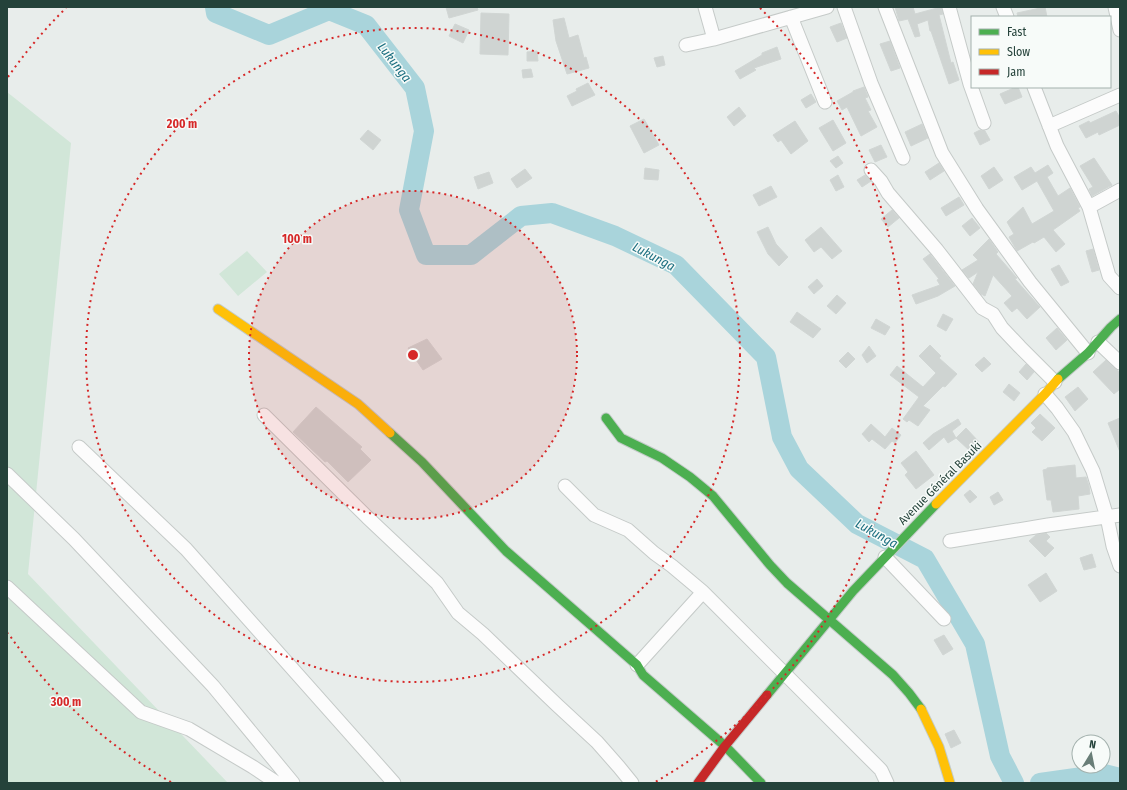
<svg xmlns="http://www.w3.org/2000/svg" width="1127" height="790" font-family="'Fira Sans Condensed',sans-serif">
<style>
.green{fill:#d1e6d8}
.lines{fill:none;stroke-linecap:round;stroke-linejoin:round}
.river{stroke:#a9d4db;stroke-width:20}
.building{fill:#cfd4d2;stroke:#d1d6d4}
.street-casing{stroke:#c5cac8;stroke-width:15}
.fast-casing{stroke:#c3cbc8;stroke-width:11}
.slow-casing{stroke:#c3cbc8;stroke-width:11}
.jam-casing{stroke:#c3cbc8;stroke-width:11}
.street{stroke:#fcfcfc;stroke-width:13}
.fast{stroke:#4caf50;stroke-width:9}
.slow{stroke:#ffc107;stroke-width:9}
.jam{stroke:#c62828;stroke-width:9}
.ring{fill:none;stroke:#d62828;stroke-width:2;stroke-dasharray:2 4}
.labels{text-anchor:middle;stroke-width:3;stroke-linejoin:round;paint-order:stroke}
.street-label{font-size:12px;fill:#24423a;stroke:#f7fbf9}
.water-label{font-size:13px;font-style:italic;fill:#1c6f80;stroke:#f7fbf9}
.centre{fill:#d62828;stroke:#f7fbf9;stroke-width:2}
.ring-label{font-size:12px;text-anchor:middle;font-weight:bold;fill:#d62828;stroke:#f7fbf9;stroke-width:3;stroke-linejoin:round;paint-order:stroke}
</style>
<rect width="100%" height="100%" fill="#e8edeb"/>
<path class="green" d="M7,92L71,143L28,574L228,783H7Z
M247,251L267,272L238,296L219,274Z"/>
<g class="lines">
<path class="river" d="M215,7L216,13L269,35L329,10L366,25L415,88L424,131L409,210L426,255H471L521,216L552,213L615,236L676,265L766,357L782,437L799,469L857,524L925,559L975,644L1000,756L1014,783
M1040,783L1104,774L1120,778"/>
</g>
<path class="building" d="M446,7H477L478,10L449,18Z
M895,7H913L915,14L941,7L943,14L939,15L951,63L953,62L959,80L949,84L931,31H930L928,20L917,24L920,36L915,37L908,19L899,21Z
M1045,7L1047,17H1018L1017,13Z
M481,13L509,14L508,55L480,54Z
M564,18L569,38L578,35L584,58L586,57L589,68L567,74L556,41L553,20Z
M841,23L847,38L837,42L830,27Z
M455,24L469,30L463,43L449,36Z
M890,41L900,68L891,71L880,44Z
M777,47L781,59L754,68L756,70L740,79L735,71L762,55V53Z
M537,51L538,61H527V52Z
M663,56L665,65L657,67L654,58Z
M531,69L533,77L523,78L522,70Z
M588,83L595,95L572,106L567,96L577,91L576,89Z
M864,87L868,97L865,98L871,110L868,111L877,127L861,136L847,107L842,110L837,101L853,92V91Z
M1016,87H1018L1022,97L1005,104L1000,94Z
M811,94L816,102L806,108L801,100Z
M739,107L746,116L734,126L727,117Z
M1116,111L1120,118V125L1099,135L1098,132L1086,138L1079,126L1089,121L1090,123Z
M644,119L659,145L644,153L630,126Z
M833,120L846,143L833,151L819,128Z
M795,121L808,141L791,154L781,140L778,142L773,135Z
M922,124L928,138L911,146L905,132Z
M368,130L381,140L373,150L360,139Z
M980,130L985,131L990,140L980,145L974,133Z
M881,145L887,157L875,162L869,150Z
M838,156L843,163L836,168L830,161Z
M1094,158L1112,185L1092,196L1089,189L1093,187L1080,166Z
M939,163L944,171L930,180L925,172Z
M1048,165L1053,173L1047,177L1058,196L1070,188L1080,207L1078,208L1080,211L1053,230L1065,244L1056,252L1044,237L1034,243L1033,242L1017,251L1009,237L1014,234L1007,222L1023,207L1032,224L1054,211L1037,181L1022,190L1014,177L1031,167L1035,173Z
M994,167L1003,180L989,189L981,176Z
M645,168L659,170L658,180L644,179Z
M525,169L532,178L517,188L511,179Z
M489,172L493,183L478,189L474,177Z
M838,175L844,187L836,191L830,180Z
M865,175L871,181L862,187L857,180Z
M771,186L777,197L759,206L753,195Z
M959,197L964,205L946,216L941,208Z
M892,210L899,218L888,227L881,219Z
M972,218L980,228L970,236L962,226Z
M768,227L776,244L788,257L779,266L768,254L757,232Z
M821,227L842,251L832,259L821,247L814,252L805,240Z
M989,239L998,252L996,254L1017,278L1015,279L1040,307L1027,319L1017,308L1012,312L1004,303L1012,296L993,275L985,296L981,294L973,284L978,272L969,278L962,270L978,260L973,255Z
M1093,249L1099,270L1092,272L1086,251Z
M930,254L955,286L938,296L916,304L912,295L940,285L937,280L939,279L923,259Z
M1059,265L1069,282L1061,286L1051,269Z
M817,279L823,286L814,294L808,287Z
M837,295L846,303L836,314L827,306Z
M797,312L821,329L813,338L790,322Z
M943,314L953,319L946,331L937,326Z
M876,319L890,327L885,335L871,328Z
M1057,328L1067,340L1056,350L1046,338Z
M427,339L442,359L423,370L408,348Z
M930,345L941,356L939,358L957,374L945,387L943,386L923,406L930,410L918,426L909,420L907,422L903,419L919,397L890,375L897,366L923,387L936,373L919,356Z
M869,346L876,356L867,363L862,355Z
M848,352L855,359L846,368L839,361Z
M984,357L991,364L982,372L975,365Z
M1106,360L1120,373V389L1114,394L1093,372Z
M1026,364L1034,372L1027,380L1019,372Z
M1009,384L1020,393L1014,401L1003,392Z
M1078,387L1088,399L1075,411L1065,397Z
M316,407L362,447L360,449L371,460L348,482L327,461L325,462L293,432Z
M1040,414L1055,428L1042,441L1032,432L1036,428L1031,423Z
M1120,418V452L1108,423Z
M958,419L961,424L952,431L956,438L948,443L944,437L929,450L923,443L933,434Z
M871,424L885,437L892,428L901,435L895,443L892,441L885,449L872,439L869,442L862,434Z
M966,428L979,442L970,451L956,438Z
M916,451L934,475L916,489L905,475L908,472L901,463Z
M1075,465L1076,478L1086,477L1089,486L1090,494L1078,496L1079,509L1053,512L1051,500H1047L1043,470L1047,469V468Z
M970,490L977,497L970,503L964,495Z
M998,492L1003,500L994,505L990,497Z
M1046,533L1050,537L1046,541L1054,548L1045,557L1029,541L1036,535Z
M1092,554L1096,567L1084,570L1080,558Z
M1046,573L1057,591L1040,602L1028,585Z
M944,635L953,649L943,655L934,640Z
M954,730L961,743L951,748L945,734Z"/>
<g class="lines">
<g class="street-casing">
<path id="street" d="M705,7L714,39
M844,7L871,83L903,158
M885,7L942,153L977,209L1030,282L1088,353
M949,7L970,84L984,123
M1003,7L1007,17
M1115,7L1120,30
M791,17L825,102
M686,45L714,39L827,7
M1034,87L1057,146L1089,207L1109,276L1120,288
M1049,126L1120,95
M871,170L881,181L888,193L937,250L982,308L993,314L1002,328L1020,347L1055,382
M1089,207L1120,190
M1098,342L1117,360L1120,363
M1045,394L1057,408L1074,432L1093,471L1107,517L1113,546L1120,566
M264,415L367,517L437,583L458,613L483,634L557,705L597,742L619,767L632,783
M79,447L186,549L394,783
M7,474L74,539L213,686L293,783
M565,486L594,515L628,530L654,553L672,566L703,592L881,770L887,783
M950,541L1048,525L1120,515
M885,557L944,619
M7,587L141,712L189,729L253,767L277,783
M637,665L703,592"/>
</g>
<g class="fast-casing">
<path id="fast" d="M1058,379L1088,353L1111,327L1120,319
M606,418L621,438L662,458L690,477L713,496L770,565L787,583L893,675L909,693L921,709
M390,433L422,462L506,551L637,665L643,675L725,746L761,783
M767,695L853,591L936,504"/>
</g>
<g class="slow-casing">
<path id="slow" d="M218,309L358,404L390,433
M936,504L1045,394L1058,379
M921,709L939,747L950,783"/>
</g>
<g class="jam-casing">
<path id="jam" d="M698,783L725,746L767,695"/>
</g>
<use href="#street" class="street"/>
<use href="#fast" class="fast"/>
<use href="#slow" class="slow"/>
<use href="#jam" class="jam"/>
</g>
<circle cx="413" cy="355" r="164" fill="#d62828" fill-opacity=".12"/>
<g class="ring">
<circle cx="413" cy="355" r="164"/>
<circle cx="413" cy="355" r="327"/>
<path d="M171 782A491 491 0 0 1 8 633M8 77A491 491 0 0 1 66 8M760 8A491 491 0 0 1 655 782"/>
</g>
<g class="labels">
<g class="street-label">
<text transform="translate(940 483) rotate(-45)" y="4">Avenue Général Basuki</text>
</g>
<g class="water-label">
<text transform="translate(395 62) rotate(52)" y="5">Lukunga</text>
<text transform="translate(654 256) rotate(28)" y="5">Lukunga</text>
<text transform="translate(877 533) rotate(29)" y="5">Lukunga</text>
</g>
</g>
<circle cx="413" cy="355" r="6" class="centre"/>
<g class="ring-label">
<text x="182" y="128">200 m</text>
<text x="297" y="243">100 m</text>
<text x="66" y="706">300 m</text>
</g>
<rect width="1127" height="790" fill="none" stroke="#24423a" stroke-width="16"/>
<rect x="971" y="16" width="140" height="72" fill="#f7fbf9" stroke="#a3b1ad"/>
<rect x="979" y="29" width="20" height="6" fill="#4caf50" stroke="#a3b1ad"/>
<text x="1007" y="36" font-size="12" fill="#24423a">Fast</text>
<rect x="979" y="49" width="20" height="6" fill="#ffc107" stroke="#a3b1ad"/>
<text x="1007" y="56" font-size="12" fill="#24423a">Slow</text>
<rect x="979" y="69" width="20" height="6" fill="#c62828" stroke="#a3b1ad"/>
<text x="1007" y="76" font-size="12" fill="#24423a">Jam</text>
<g transform="translate(1091 754) rotate(10)"><circle r="19" fill="#f7fbf9" stroke="#a3b1ad"/>
<path d="M0-3L7 15L0 10L-7 15Z" fill="#697e78"/>
<text y="-6" font-size="11" font-weight="bold" text-anchor="middle" fill="#24423a">N</text>
</g>
</svg>
